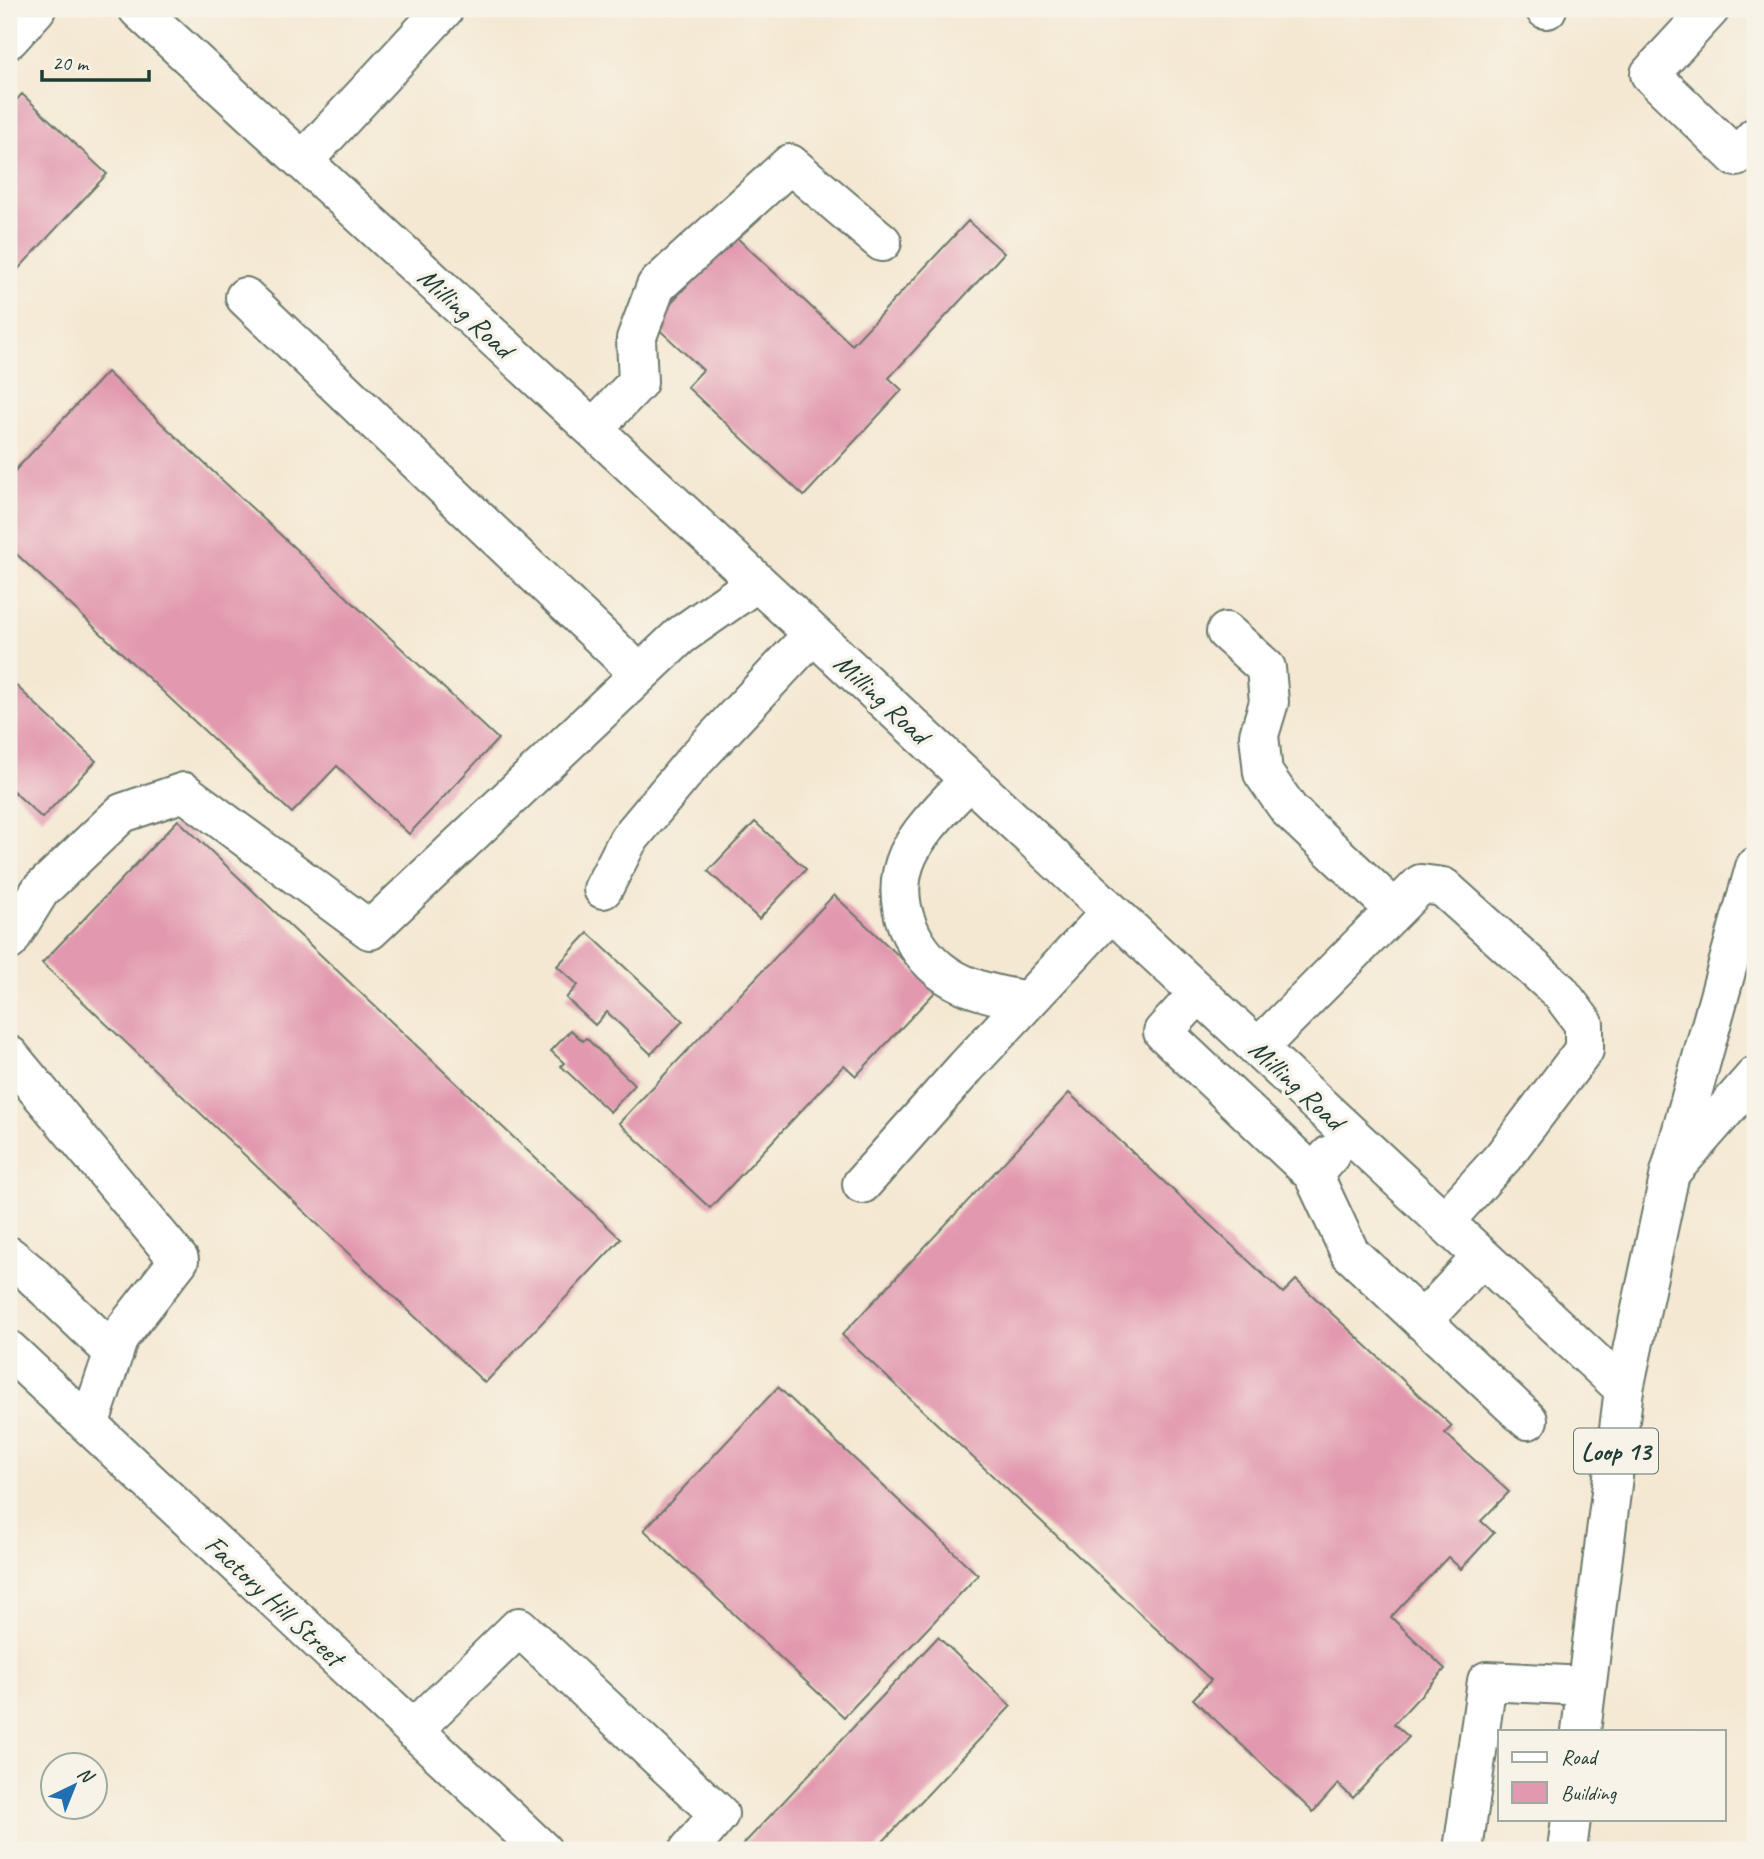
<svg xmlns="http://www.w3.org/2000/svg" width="1764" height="1859" font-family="Caveat,sans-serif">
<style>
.building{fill:#e299af}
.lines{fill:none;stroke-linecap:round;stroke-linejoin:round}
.minor-casing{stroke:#6a796b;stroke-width:42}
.major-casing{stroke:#6a796b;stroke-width:42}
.highway-casing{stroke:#6a796b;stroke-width:42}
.minor{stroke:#fff;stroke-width:38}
.major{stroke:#fff;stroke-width:38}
.highway{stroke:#fff;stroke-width:38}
.labels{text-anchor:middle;stroke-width:7;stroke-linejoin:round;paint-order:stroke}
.shield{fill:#f7f3e8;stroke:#60746a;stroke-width:2}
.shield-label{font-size:26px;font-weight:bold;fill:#1f3d34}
.street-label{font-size:28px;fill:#1f3d34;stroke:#f7f3e8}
</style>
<rect width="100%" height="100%" fill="#f7f3e8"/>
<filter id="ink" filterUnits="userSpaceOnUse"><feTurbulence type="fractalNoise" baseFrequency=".0143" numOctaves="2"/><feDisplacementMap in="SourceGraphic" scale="14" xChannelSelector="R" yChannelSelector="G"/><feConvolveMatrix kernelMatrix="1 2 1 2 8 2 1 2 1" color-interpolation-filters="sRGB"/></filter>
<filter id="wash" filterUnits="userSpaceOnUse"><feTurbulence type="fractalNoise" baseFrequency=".00686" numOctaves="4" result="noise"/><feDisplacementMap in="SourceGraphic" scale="28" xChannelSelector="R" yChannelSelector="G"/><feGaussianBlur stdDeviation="1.57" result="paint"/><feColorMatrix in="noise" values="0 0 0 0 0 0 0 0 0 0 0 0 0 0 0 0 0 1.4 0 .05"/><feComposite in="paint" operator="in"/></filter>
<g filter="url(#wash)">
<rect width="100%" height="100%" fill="#f4e8d2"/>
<g id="blocks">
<path class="building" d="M22,94L107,174L9,279V108Z
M968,221L1004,253L889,378L902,390L804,496L687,387L703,370L652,323L734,235L852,345Z
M107,372L498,739L409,834L337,766L292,813L9,547V477Z
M9,679L96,761L42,818L9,787Z
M178,820L621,1239L485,1383L42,963Z
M755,822L806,869L759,919L708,871Z
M834,895L936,991L856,1076L844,1065L710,1208L619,1123Z
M588,933L683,1021L651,1054L607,1012L595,1025L566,998L578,985L557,966Z
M571,1030L583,1041L586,1038L635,1085L610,1112L561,1066L564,1063L551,1051Z
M1069,1093L1283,1293L1296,1280L1452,1426L1445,1433L1509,1492L1481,1521L1494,1533L1461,1569L1448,1557L1391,1617L1445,1669L1394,1724L1409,1737L1353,1798L1338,1784L1313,1812L1193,1699L1211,1680L842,1335Z
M778,1387L978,1575L844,1717L644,1530Z
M938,1637L1011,1706L875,1850H738Z"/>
</g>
</g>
<g filter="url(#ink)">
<use href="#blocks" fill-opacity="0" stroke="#6a796b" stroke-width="2"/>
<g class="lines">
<g class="minor-casing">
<path id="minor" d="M138,9L593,429L1624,1389
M1545,9H1547
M1710,9L1650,74L1736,157L1755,137
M9,39L36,9
M303,161L444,9
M245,297L640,674
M593,429L638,382L636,339L656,286L790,164L882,242
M1226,632L1266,668L1269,702L1259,735L1263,773L1289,810L1395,910
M969,779C949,803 921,827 908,855C887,901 912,957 955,980C977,992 1002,996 1027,1001
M603,889L628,840L693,762L813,634
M9,941L40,891L122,813L184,792L370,930L680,636L757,582
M1199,993L1163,1032L1313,1174L1330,1155
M1258,1048L1421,884L1443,887L1560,992L1584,1024V1050L1503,1157L1444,1222
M9,1055L179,1260L119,1337L89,1425
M1313,1174L1350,1253L1528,1420
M862,1184L966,1067L1111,912
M9,1256L31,1274L114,1353
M1422,1321L1482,1257
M9,1350L542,1850
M413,1730L519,1627L719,1814L689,1850
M1463,1850L1487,1681L1586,1686"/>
</g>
<g class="major-casing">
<path id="major" d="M1581,1731L1624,1389L1670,1173L1755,867
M1567,1850L1571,1819"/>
</g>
<g class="highway-casing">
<path id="highway" d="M1670,1173L1755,1076"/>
</g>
<use href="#minor" class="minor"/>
<use href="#major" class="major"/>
<use href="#highway" class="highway"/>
</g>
</g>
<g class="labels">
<rect class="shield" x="1574" y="1428.5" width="84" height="45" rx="5"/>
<g class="shield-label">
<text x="1616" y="1460">Loop 13</text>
</g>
<g class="street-label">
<text transform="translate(466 312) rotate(43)" y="10">Milling Road</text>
<text transform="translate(882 698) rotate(43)" y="10">Milling Road</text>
<text transform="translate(1297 1084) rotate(43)" y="10">Milling Road</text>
<text transform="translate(275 1600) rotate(43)" y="10">Factory Hill Street</text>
</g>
</g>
<rect width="1764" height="1859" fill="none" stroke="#f7f3e8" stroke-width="35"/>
<rect x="1498" y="1730" width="228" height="91" fill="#f7f3e8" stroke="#a1aaa0" stroke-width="2"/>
<rect x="1512" y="1752" width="35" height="10" fill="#ffffff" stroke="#a1aaa0" stroke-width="2"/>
<text x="1561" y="1764" font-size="21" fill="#1f3d34">Road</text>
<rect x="1512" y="1782" width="35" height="21" fill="#e299af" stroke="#a1aaa0" stroke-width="2"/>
<text x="1561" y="1800" font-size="21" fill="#1f3d34">Building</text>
<g transform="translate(74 1786) rotate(43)"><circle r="33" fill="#f7f3e8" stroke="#a1aaa0" stroke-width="2"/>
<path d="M0-5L12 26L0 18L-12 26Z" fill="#1f6fb2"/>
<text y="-10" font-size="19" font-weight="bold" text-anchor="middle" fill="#1f3d34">N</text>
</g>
<path d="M42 70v10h107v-10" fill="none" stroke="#1f3d34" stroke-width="3.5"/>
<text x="52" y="70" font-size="21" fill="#1f3d34" stroke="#f7f3e8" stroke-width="5" paint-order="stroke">20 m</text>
</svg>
